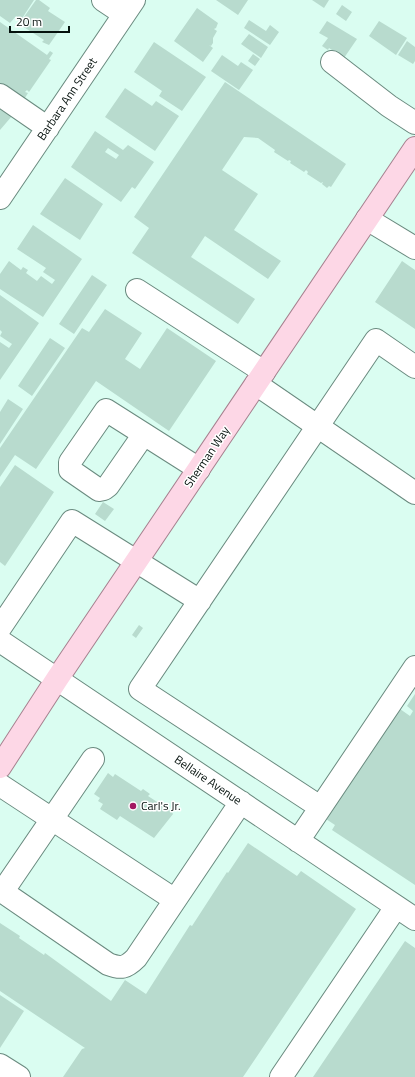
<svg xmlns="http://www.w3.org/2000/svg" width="415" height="1077" font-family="'Titillium Web',sans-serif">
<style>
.building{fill:#b8dbce;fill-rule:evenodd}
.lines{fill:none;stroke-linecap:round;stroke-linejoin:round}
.minor-casing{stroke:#6a8a7f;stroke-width:24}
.major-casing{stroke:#a6818f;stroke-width:24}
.minor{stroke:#fff;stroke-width:22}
.major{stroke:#fdd7e6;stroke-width:22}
.poi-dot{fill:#a21862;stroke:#fff;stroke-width:1.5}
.labels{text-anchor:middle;stroke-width:3;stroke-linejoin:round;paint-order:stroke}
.street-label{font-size:12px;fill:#05110d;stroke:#fff}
.poi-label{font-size:12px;fill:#05110d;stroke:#fff;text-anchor:start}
</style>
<rect width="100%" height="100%" fill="#dafdf1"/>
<path class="building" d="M0,0H34L21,20L16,16L10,23L0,16Z
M36,0H39L50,8L48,11L65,22L49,45L42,42L44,40L19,24Z
M216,0H248L238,15Z
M312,0H329L324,8Z
M342,5L352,12L346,21L336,14Z
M197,8L218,23L216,28L214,29L217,31L213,38V43L211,46L209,45L213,48L203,62L174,41Z
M249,20L266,31L270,25L279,32L270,45L244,28Z
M327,21L357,39L344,58L329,48L328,50L322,46L328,38L319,33Z
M379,21L407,38L396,55L369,36Z
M0,22L47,55L50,51L53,53L49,59L51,60L29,92L27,90L25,92L28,93L23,101L0,85Z
M249,34L268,47L261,58L241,44Z
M407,41L415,47V61L413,64L398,55Z
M154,42L206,77L182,111L159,96L162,91L134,72Z
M253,54L260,59L255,66L248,61Z
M222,55L238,66L241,62L253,70L239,90L211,71Z
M225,82L346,164L331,187L329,186L327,188L322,184L323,182L321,183L307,174L308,172L306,170L304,172L290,163L291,161L289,160L288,161L274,152L275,150L258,138L244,137L222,170L258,194L234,230L281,261L268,279L205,236L191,257L255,299L238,324L132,253L149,228L134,217Z
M125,88L152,106L156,101L179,116L155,151L105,117Z
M0,107L12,116L0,130Z
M95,131L123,150L128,145L154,162L135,189L132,187L121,202L71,167ZM108,148L119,155L116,159L105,152Z
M65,178L103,204L80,240L40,214Z
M33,225L82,259L43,317L0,289V274L9,261L21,270L23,267L28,270L26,273L37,281L41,276L52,284L55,280L43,272L46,268L17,249Z
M402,261L415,270V329L375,302Z
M92,275L107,285L74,334L59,324Z
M0,295L39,323L0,380V342L9,348L12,344L0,336L2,332L0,330Z
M105,309L142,333L125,359L140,369L167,328L216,361L169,431L96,381L36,469L15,455L0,477V448L82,328L89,332Z
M50,338L65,348L32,396L18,386Z
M8,399L23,409L0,444V412Z
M15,465L54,492L5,566L0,562V487Z
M103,502L114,509L105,521L95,514Z
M139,625L143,628L136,638L132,635Z
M415,694V885L332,830L335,825L326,819L400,709L410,716L413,711L407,706Z
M108,773L113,777L115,774L141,791L143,789L150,794L148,796L171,811L173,814L154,838L120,816L117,820L100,809L103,804L98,801L100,798L94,794Z
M248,843L297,876L301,871L356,909L243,1077H63L82,1049L85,1048L0,991V923L20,936L19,938L44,955L45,953L111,1001L125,980L146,994L190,925L192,926L227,872L228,873Z
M405,941L415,948V1077H313Z
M0,995L24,1011L0,1048Z"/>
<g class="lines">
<g class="minor-casing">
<path id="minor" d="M103,0L124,14
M332,62L389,106L415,123
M0,95L48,128
M0,198L134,0
M367,219L415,248
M137,290L264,372
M256,384L415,493
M144,434L108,486L104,489L99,490L70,470V462L106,410L199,469
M0,628L72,521L200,601
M0,641L415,919
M0,785L175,900
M320,807L140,689L376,340L415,367
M298,841L415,667
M0,890L108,964C121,969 126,968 136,958L241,802
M3,891L93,759
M0,1065L19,1077
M281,1077L396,907"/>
</g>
<g class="major-casing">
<path id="major" d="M0,767L57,679L415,148"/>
</g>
<use href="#minor" class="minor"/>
<use href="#major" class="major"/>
</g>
<circle class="poi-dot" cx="133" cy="806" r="4"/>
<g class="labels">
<g class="street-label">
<text transform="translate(67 99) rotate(-56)" y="4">Barbara Ann Street</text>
<text transform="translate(207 457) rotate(-56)" y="4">Sherman Way</text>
<text transform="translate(208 780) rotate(34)" y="4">Bellaire Avenue</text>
</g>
<g class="poi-label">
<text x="141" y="810">Carl's Jr.</text>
</g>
</g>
<path d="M10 26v6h59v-6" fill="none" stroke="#05110d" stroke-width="2"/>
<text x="16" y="26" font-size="12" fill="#05110d" stroke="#ffffff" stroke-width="3" paint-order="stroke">20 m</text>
</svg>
